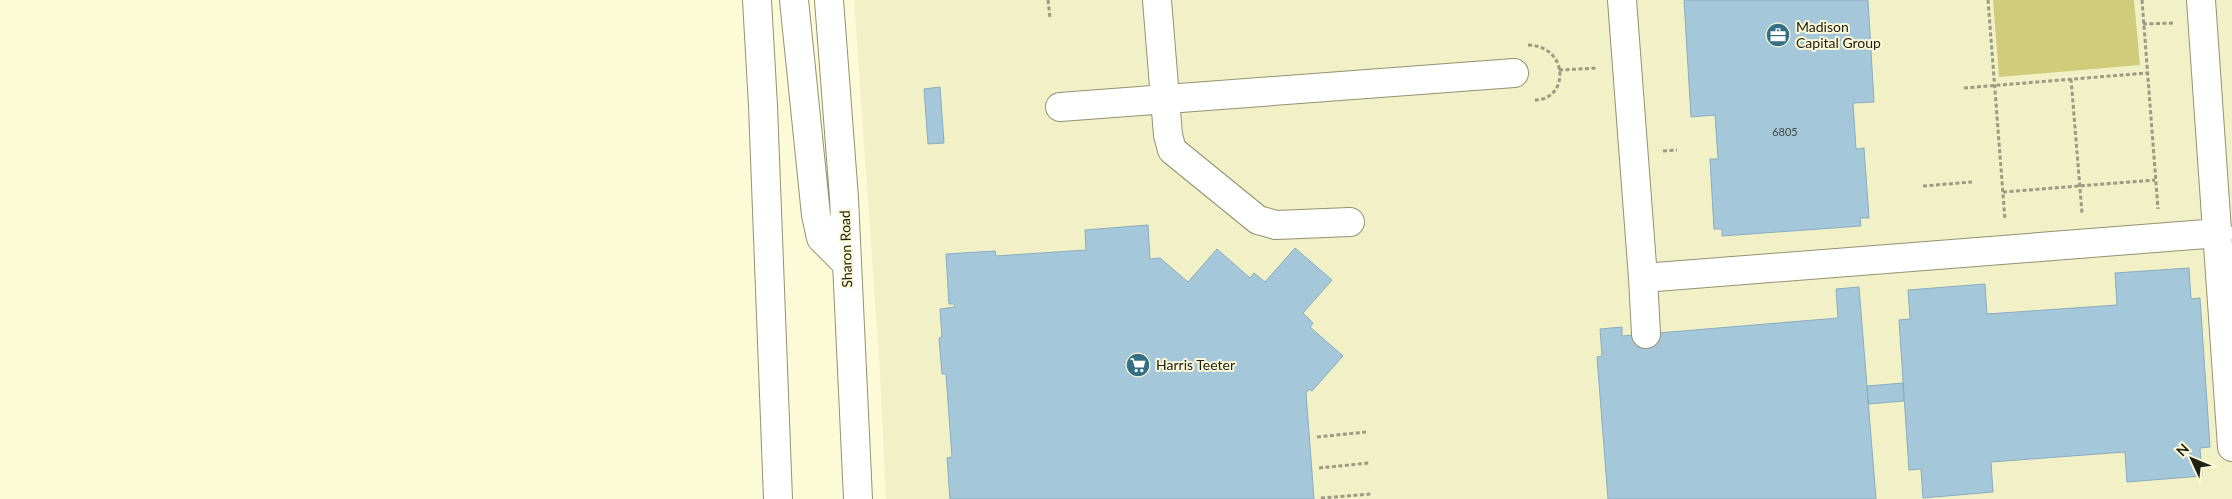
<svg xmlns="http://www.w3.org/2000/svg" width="2232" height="499" font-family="Lato,sans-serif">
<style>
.built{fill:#f2f0c6}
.water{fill:#d0cc7c}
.building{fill:#a4c7d9;stroke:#89acbe}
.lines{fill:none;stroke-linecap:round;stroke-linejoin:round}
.minor-casing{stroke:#939272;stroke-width:30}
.major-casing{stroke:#939272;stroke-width:30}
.path{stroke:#9c9b82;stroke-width:3;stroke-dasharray:4 2.5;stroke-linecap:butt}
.minor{stroke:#fff;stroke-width:28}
.major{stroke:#fff;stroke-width:28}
.labels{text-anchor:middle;stroke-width:4;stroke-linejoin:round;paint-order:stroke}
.number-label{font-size:11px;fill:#424a45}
.poi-label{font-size:14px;fill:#212014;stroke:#fcfad7;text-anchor:start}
.street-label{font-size:14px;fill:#212014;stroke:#fcfad7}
</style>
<rect width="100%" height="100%" fill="#fcfad7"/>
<path class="built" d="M854,0H2232V499H886L880,373Z"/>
<path class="water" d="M1993,0H2134L2140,65L1999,77Z"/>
<path class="building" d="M1684,0H1868L1874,102L1853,103L1856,149L1864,148L1869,218H1860L1861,226L1722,236V229H1714L1710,159H1718L1715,115L1691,117Z
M940,87L944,143L928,144L924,89Z
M1148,225L1150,259L1160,258L1188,282L1217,249L1250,278L1254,273L1265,282L1295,248L1332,280L1303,313L1313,323L1310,327L1343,356L1312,391L1309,389L1306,393L1314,499H950L947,458L952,457L946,374H942L939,338L942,337L940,309L955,307L954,304H949L946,254L995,251L996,256L1086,250L1085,230Z
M2189,268L2191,299L2200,298L2210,447L2200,448L2202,476L2127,482L2125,452L1991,462L1993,492L1923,498L1921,469L1909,470L1899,320L1910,319L1908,290L1985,284L1987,314L2117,305L2115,273Z
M1859,287L1876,499H1608L1597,357L1602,356L1600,329L1622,327V336L1838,318L1836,289Z
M1903,383L1904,401L1868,404L1867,386Z"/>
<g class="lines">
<g class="minor-casing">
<path id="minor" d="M1157,0L1168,135L1172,150L1258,220L1276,225L1350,222
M1622,0L1643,278L2219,233
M2201,0L2232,447
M1060,107L1514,73
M1643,278L1646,334"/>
</g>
<g class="major-casing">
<path id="major" d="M757,0L763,106L778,499
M794,0L816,215L821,238L846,263
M829,0L844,198L858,499"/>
</g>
<path class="path" d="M1048,0L1050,18
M1988,0L2005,220
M2142,0L2158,209
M2143,24L2173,23
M1528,45C1570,46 1569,101 1534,100
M1559,70L1598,68
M2071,79L2082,213
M1964,88L2147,73
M1663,151L1677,150
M1923,186L1972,182
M2003,192L2155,180
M1317,437L1366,432
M1319,468L1369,463
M1321,498L1371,494"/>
<use href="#minor" class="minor"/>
<use href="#major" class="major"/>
</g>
<defs>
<g id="office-disc" transform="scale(1.25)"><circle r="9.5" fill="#356e87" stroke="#fcfad7"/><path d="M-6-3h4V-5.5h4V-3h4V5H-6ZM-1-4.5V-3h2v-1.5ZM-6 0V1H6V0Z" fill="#fff"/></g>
<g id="supermarket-disc" transform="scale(1.25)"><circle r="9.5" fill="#356e87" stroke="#fcfad7"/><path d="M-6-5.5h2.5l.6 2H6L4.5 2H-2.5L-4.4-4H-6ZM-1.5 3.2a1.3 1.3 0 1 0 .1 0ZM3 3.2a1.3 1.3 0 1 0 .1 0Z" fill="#fff"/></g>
</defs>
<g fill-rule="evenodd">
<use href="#office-disc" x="1778" y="35"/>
<use href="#supermarket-disc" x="1138" y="365"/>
</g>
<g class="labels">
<g class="number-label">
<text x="1785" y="136">6805</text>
</g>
<g class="poi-label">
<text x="1796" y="32">Madison<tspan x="1796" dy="16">Capital Group</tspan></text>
<text x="1156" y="370">Harris Teeter</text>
</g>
<g class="street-label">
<text transform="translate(846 249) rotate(-92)" y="5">Sharon Road</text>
</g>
</g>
<g transform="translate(2192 459) rotate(314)" stroke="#fcfad7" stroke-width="4" paint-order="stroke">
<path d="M0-4L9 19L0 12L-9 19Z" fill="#212014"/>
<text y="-8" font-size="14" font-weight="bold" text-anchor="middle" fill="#212014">N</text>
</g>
</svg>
